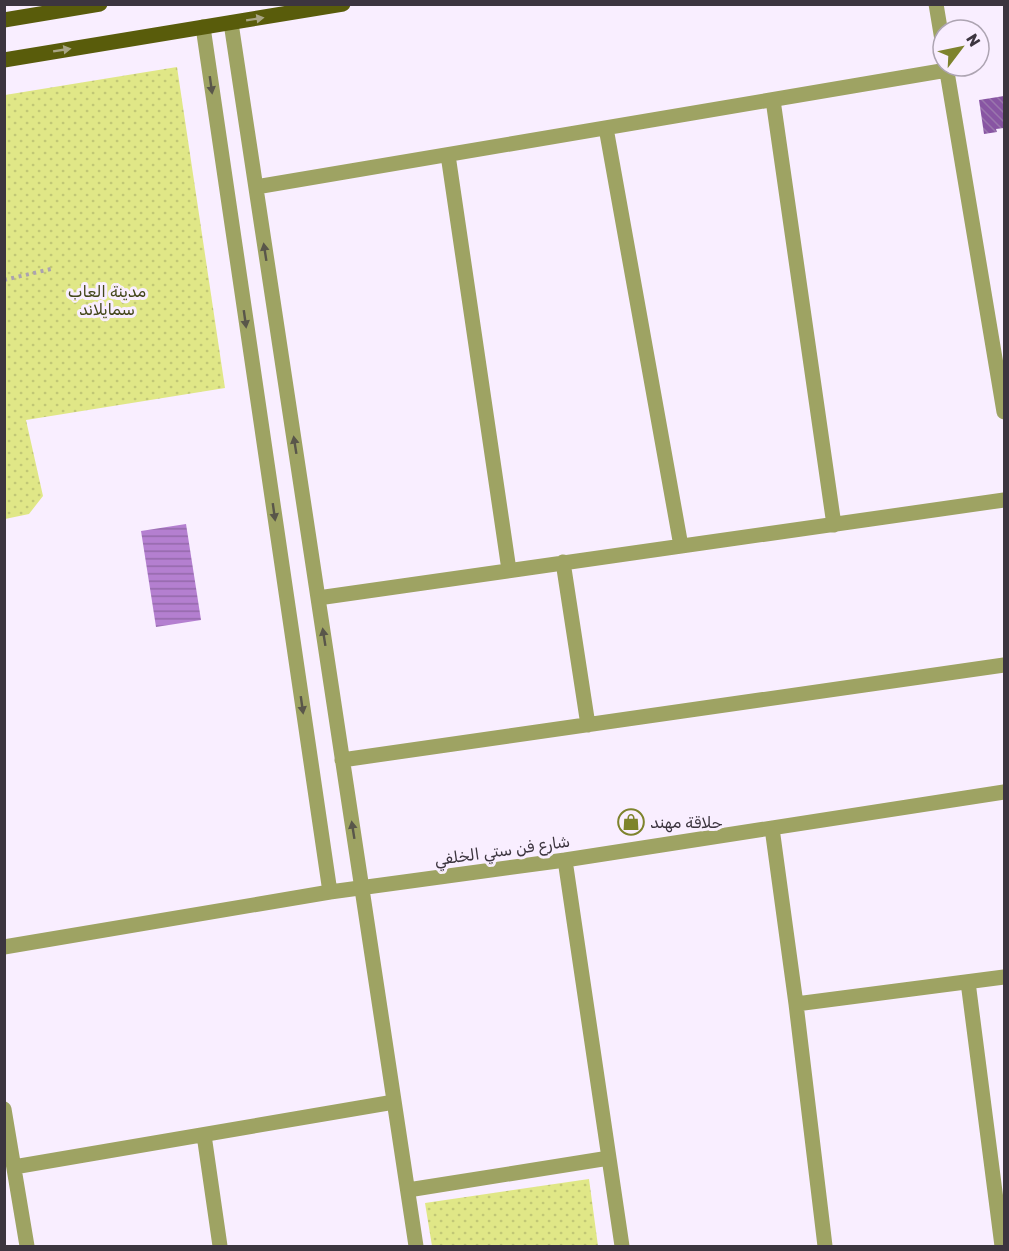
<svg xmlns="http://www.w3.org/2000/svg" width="1009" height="1251" font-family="Rubik,Cairo,sans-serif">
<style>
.green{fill:url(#green-dots)}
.water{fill:url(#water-rules)}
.building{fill:url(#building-back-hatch)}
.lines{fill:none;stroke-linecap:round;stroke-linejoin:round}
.path{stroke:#aba2b0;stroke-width:4;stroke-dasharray:3 4.5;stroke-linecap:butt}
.minor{stroke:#9ea363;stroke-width:15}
.major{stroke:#595c0b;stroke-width:15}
.oneway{fill:#a9a585}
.oneway2{fill:#59564a}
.labels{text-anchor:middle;stroke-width:6;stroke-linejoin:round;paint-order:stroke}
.park-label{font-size:16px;fill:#43461a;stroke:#f9eeff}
.poi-label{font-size:16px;fill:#3c353f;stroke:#f9eeff;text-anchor:start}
.street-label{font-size:16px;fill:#3c353f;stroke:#f9eeff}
</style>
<defs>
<pattern id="green-dots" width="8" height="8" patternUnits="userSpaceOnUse" patternTransform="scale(1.5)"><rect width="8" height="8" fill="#e0e787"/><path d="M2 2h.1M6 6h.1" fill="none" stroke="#c1c776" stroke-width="1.8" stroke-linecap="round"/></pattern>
<pattern id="water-rules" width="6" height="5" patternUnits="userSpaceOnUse" patternTransform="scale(1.5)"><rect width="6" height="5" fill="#b47fd0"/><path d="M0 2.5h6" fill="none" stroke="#9469aa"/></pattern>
<pattern id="building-back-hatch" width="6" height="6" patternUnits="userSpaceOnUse" patternTransform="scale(1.5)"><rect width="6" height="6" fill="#8855a3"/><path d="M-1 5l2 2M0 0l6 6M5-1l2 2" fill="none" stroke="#9a76ad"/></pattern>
</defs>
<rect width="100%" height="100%" fill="#f9eeff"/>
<path class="green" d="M177,67L225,388L26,420L43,496L29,514L5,519V95Z
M589,1179L598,1246H432L425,1203Z"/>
<path class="water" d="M186,524L201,620L156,627L141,531Z"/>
<path class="building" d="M1004,96V128L996,129L997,132L984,134L979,100Z"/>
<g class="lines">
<path class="path" d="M4,280L55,268"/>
<path class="minor" d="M936,4L943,46
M231,23L416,1246
M203,27L330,892
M946,66L1004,412
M773,100L834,525
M606,128L681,546
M448,155L509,570
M256,187L947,70
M563,562L588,725
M318,598L1004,500
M342,760L1004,665
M772,828L796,1004L825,1246
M565,860L622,1246
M4,947L330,892L565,860L1004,792
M968,982L1002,1246
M796,1004L1004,977
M4,1109L27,1246
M204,1135L220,1246
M14,1167L394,1102
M408,1190L609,1158"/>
<path class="major" d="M4,20L100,4
M4,60L343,4"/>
</g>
<defs><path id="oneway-solid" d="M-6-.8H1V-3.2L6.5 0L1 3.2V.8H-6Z" transform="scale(1.5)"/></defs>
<g class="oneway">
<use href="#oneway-solid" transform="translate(255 19) rotate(-9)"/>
<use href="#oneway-solid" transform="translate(62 50) rotate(-9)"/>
</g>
<g class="oneway2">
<use href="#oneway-solid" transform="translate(211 85) rotate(82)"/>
<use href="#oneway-solid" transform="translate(265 252) rotate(-99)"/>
<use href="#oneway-solid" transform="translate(245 319) rotate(82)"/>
<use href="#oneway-solid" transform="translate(295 445) rotate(-99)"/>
<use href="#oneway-solid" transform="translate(274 512) rotate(82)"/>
<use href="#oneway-solid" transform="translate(324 637) rotate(-99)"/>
<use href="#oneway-solid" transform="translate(302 705) rotate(82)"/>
<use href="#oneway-solid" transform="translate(353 830) rotate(-99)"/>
</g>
<defs>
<g id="shop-ring" transform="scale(1.35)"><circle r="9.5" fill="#f9eeff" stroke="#7e832d" stroke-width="1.5"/><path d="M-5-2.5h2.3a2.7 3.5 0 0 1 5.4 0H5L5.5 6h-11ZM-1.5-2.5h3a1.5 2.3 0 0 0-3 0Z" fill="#7e832d"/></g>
</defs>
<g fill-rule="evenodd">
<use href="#shop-ring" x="631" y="822"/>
</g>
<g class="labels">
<g class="park-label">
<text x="107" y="297">مدينة العاب<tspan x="107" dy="18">سمايلاند</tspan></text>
</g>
<g class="poi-label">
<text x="650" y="828">حلاقة مهند</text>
</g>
<g class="street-label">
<text transform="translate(502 850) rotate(-8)" y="6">شارع فن ستي الخلفي</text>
</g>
</g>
<rect width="1009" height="1251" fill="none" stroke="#3c353f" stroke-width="12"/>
<g transform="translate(961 48) rotate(58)"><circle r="28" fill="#f9eeff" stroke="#ada4b2" stroke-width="1.5"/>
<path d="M0-4.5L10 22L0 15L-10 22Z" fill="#7e832d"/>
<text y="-9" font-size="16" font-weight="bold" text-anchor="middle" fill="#3c353f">N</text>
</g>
</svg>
